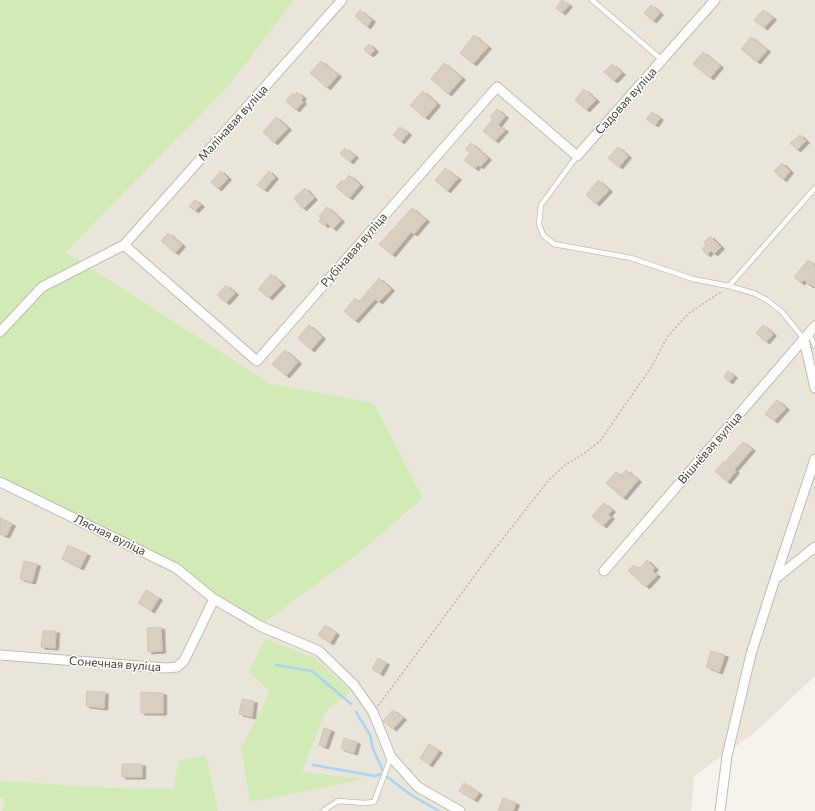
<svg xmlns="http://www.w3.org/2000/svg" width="815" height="811" font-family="Commissioner,sans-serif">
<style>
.residential{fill:#eae5da}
.green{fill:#d2eab5}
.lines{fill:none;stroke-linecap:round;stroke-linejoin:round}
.stream{stroke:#a9d4f2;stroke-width:2.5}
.building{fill:#d8cfc1;stroke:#d3c7b4;filter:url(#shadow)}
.lane-casing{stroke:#c2bbae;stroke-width:6}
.street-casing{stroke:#c2bbae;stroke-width:11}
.path{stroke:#c4b79f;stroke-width:1.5;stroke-dasharray:2 2;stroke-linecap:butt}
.lane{stroke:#fff;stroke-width:4.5}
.street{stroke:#fff;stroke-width:9}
.labels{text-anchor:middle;stroke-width:3;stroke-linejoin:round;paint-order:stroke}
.street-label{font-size:12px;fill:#4b4439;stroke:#fff}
</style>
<defs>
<filter id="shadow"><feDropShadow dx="3.5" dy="2" stdDeviation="0" flood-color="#0004"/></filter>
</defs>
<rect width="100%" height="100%" fill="#f6f3ec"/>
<path class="residential" d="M287,0H815V676L754,733L694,776L691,811H0V480L179,564L260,626L363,550L423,498L374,403L269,383L66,252Z"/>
<path class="green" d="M0,0H294L230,84L66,252L269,383L374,403L423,498L363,550L260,626L176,568L0,482Z
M265,639L315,658L350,692L325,712L302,772L364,779L250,802L241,748L270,692L249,672Z
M206,755L218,811H2L5,798H0V781L97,787L174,789L178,761Z"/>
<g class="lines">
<path class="stream" d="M276,665L312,671L351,704
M313,765L375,776L384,773L373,749L370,735L356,712
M386,776L411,795L439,811"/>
</g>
<path class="building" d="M562,0L569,5L562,13L556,8Z
M651,5L660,13L653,21L644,13Z
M360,10L372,20L367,27L355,16Z
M763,10L773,18L764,28L754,20Z
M474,35L488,47L473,64L460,53Z
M751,37L767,50L757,62L741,49Z
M369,44L375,50L370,55L364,50Z
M703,52L720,66L710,78L693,64Z
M321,61L338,75L327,88L310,73Z
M444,63L462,78L448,94L431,79Z
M612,64L622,73L614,81L604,72Z
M584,89L596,100L586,110L575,100Z
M423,91L437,104L425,118L410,105Z
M297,92L303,97L301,100L303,102L296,110L286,101L293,93L295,95Z
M497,109L505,116L498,125L505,130L495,141L483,131L493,119L490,117Z
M652,112L660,118L655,125L646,119Z
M276,117L288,128L274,143L263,132Z
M400,127L408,133L401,142L393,135Z
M800,135L806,141L797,150L790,143Z
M471,143L488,158L480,167L478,165L475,169L464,160L470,153L465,149Z
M618,147L628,156L619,167L608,158Z
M345,148L355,156L350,162L340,154Z
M782,163L790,171L783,180L774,171Z
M445,168L458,178L447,191L435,180Z
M221,171L228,178L218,189L211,182Z
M269,171L275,177L264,190L257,185Z
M349,175L360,185L349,198L336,187L342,180L344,182Z
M598,180L609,190L596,204L586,195Z
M305,188L314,198L303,209L294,198Z
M195,200L201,205L195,211L189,206Z
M327,207L341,220L333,229L327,223L325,226L319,221L321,218L319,216Z
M412,208L426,220L414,234L411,232L392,255L379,244Z
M168,233L182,245L175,253L161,241Z
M710,236L721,247L714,254L711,251L707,255L702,249L706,245L704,242Z
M808,260L815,266V288L811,284L810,286L804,280L801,283L794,277Z
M271,274L282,284L269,298L258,289Z
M379,278L391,289L379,302L375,299L355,321L344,311L355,298L359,302Z
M226,285L235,293L226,303L217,295Z
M309,325L322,337L311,350L298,338Z
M763,325L773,334L766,342L756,333Z
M285,350L298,362L286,376L272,364Z
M728,371L734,376L729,382L724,377Z
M777,400L786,408L774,421L765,414Z
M743,442L752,449L734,470L736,471L727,482L715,471L724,461L725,462Z
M626,470L638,480L623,498L606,483L616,472L621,476Z
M604,503L612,510L608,515L611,517L603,526L592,516Z
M0,518L12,524L6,536L0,534Z
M68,545L87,554L80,568L62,559Z
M647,560L655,568L652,571L657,575L646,587L628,571L634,565L639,569Z
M24,561L37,564L32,582L20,579Z
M146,590L159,598L151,611L138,603Z
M325,625L336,633L330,643L318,635Z
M161,627L162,651L148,652L147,628Z
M43,631H56L55,648L41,647Z
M711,651L725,655L719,672L706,667Z
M378,658L386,663L380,674L372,669Z
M87,691L105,692L104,708L86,706Z
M141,692L163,693V713H141Z
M242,699L254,701L252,717L239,714Z
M393,710L403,718L393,729L383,721Z
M324,728L331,730L325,747L319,745Z
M344,738L357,742L354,753L341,749Z
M429,744L439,751L429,765L420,758Z
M122,764H142V777H122Z
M464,783L479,793L474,800L459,791Z
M503,798L516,803L513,811H498Z"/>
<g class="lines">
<g class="lane-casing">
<path id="lane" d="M592,0L662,60
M577,156L541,205L539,224L543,235L554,244L631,258L693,279L729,286L753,293L767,300L782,312L804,339
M729,286L815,188
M809,333L815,346
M323,811L338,801L365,803L374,802L391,757"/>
</g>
<g class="street-casing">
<path id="street" d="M124,245L257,361L497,87L577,156L715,0
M0,332L42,287L124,245L342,0
M804,339L815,388
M0,482L176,568L214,599L260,626L319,651L354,685L373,712L391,757L418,787L460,811
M604,571L815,326
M775,579L815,547
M0,655L166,668L177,667L184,661L214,599
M720,811L727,756L751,654L775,579L815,459"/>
</g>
<path class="path" d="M378,706L487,559L548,481L564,466L589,450L600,441L650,369L668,336L689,313L721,292"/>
<use href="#lane" class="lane"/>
<use href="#street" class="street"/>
</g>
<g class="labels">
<g class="street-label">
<text transform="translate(626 101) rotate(-48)" y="4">Садовая вуліца</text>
<text transform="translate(233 123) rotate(-48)" y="4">Малінавая вуліца</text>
<text transform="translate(354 250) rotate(-49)" y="4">Рубінавая вуліца</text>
<text transform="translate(710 448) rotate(-49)" y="4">Вішнёвая вуліца</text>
<text transform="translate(110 535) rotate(26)" y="4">Лясная вуліца</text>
<text transform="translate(115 664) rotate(4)" y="4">Сонечная вуліца</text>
</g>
</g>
</svg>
